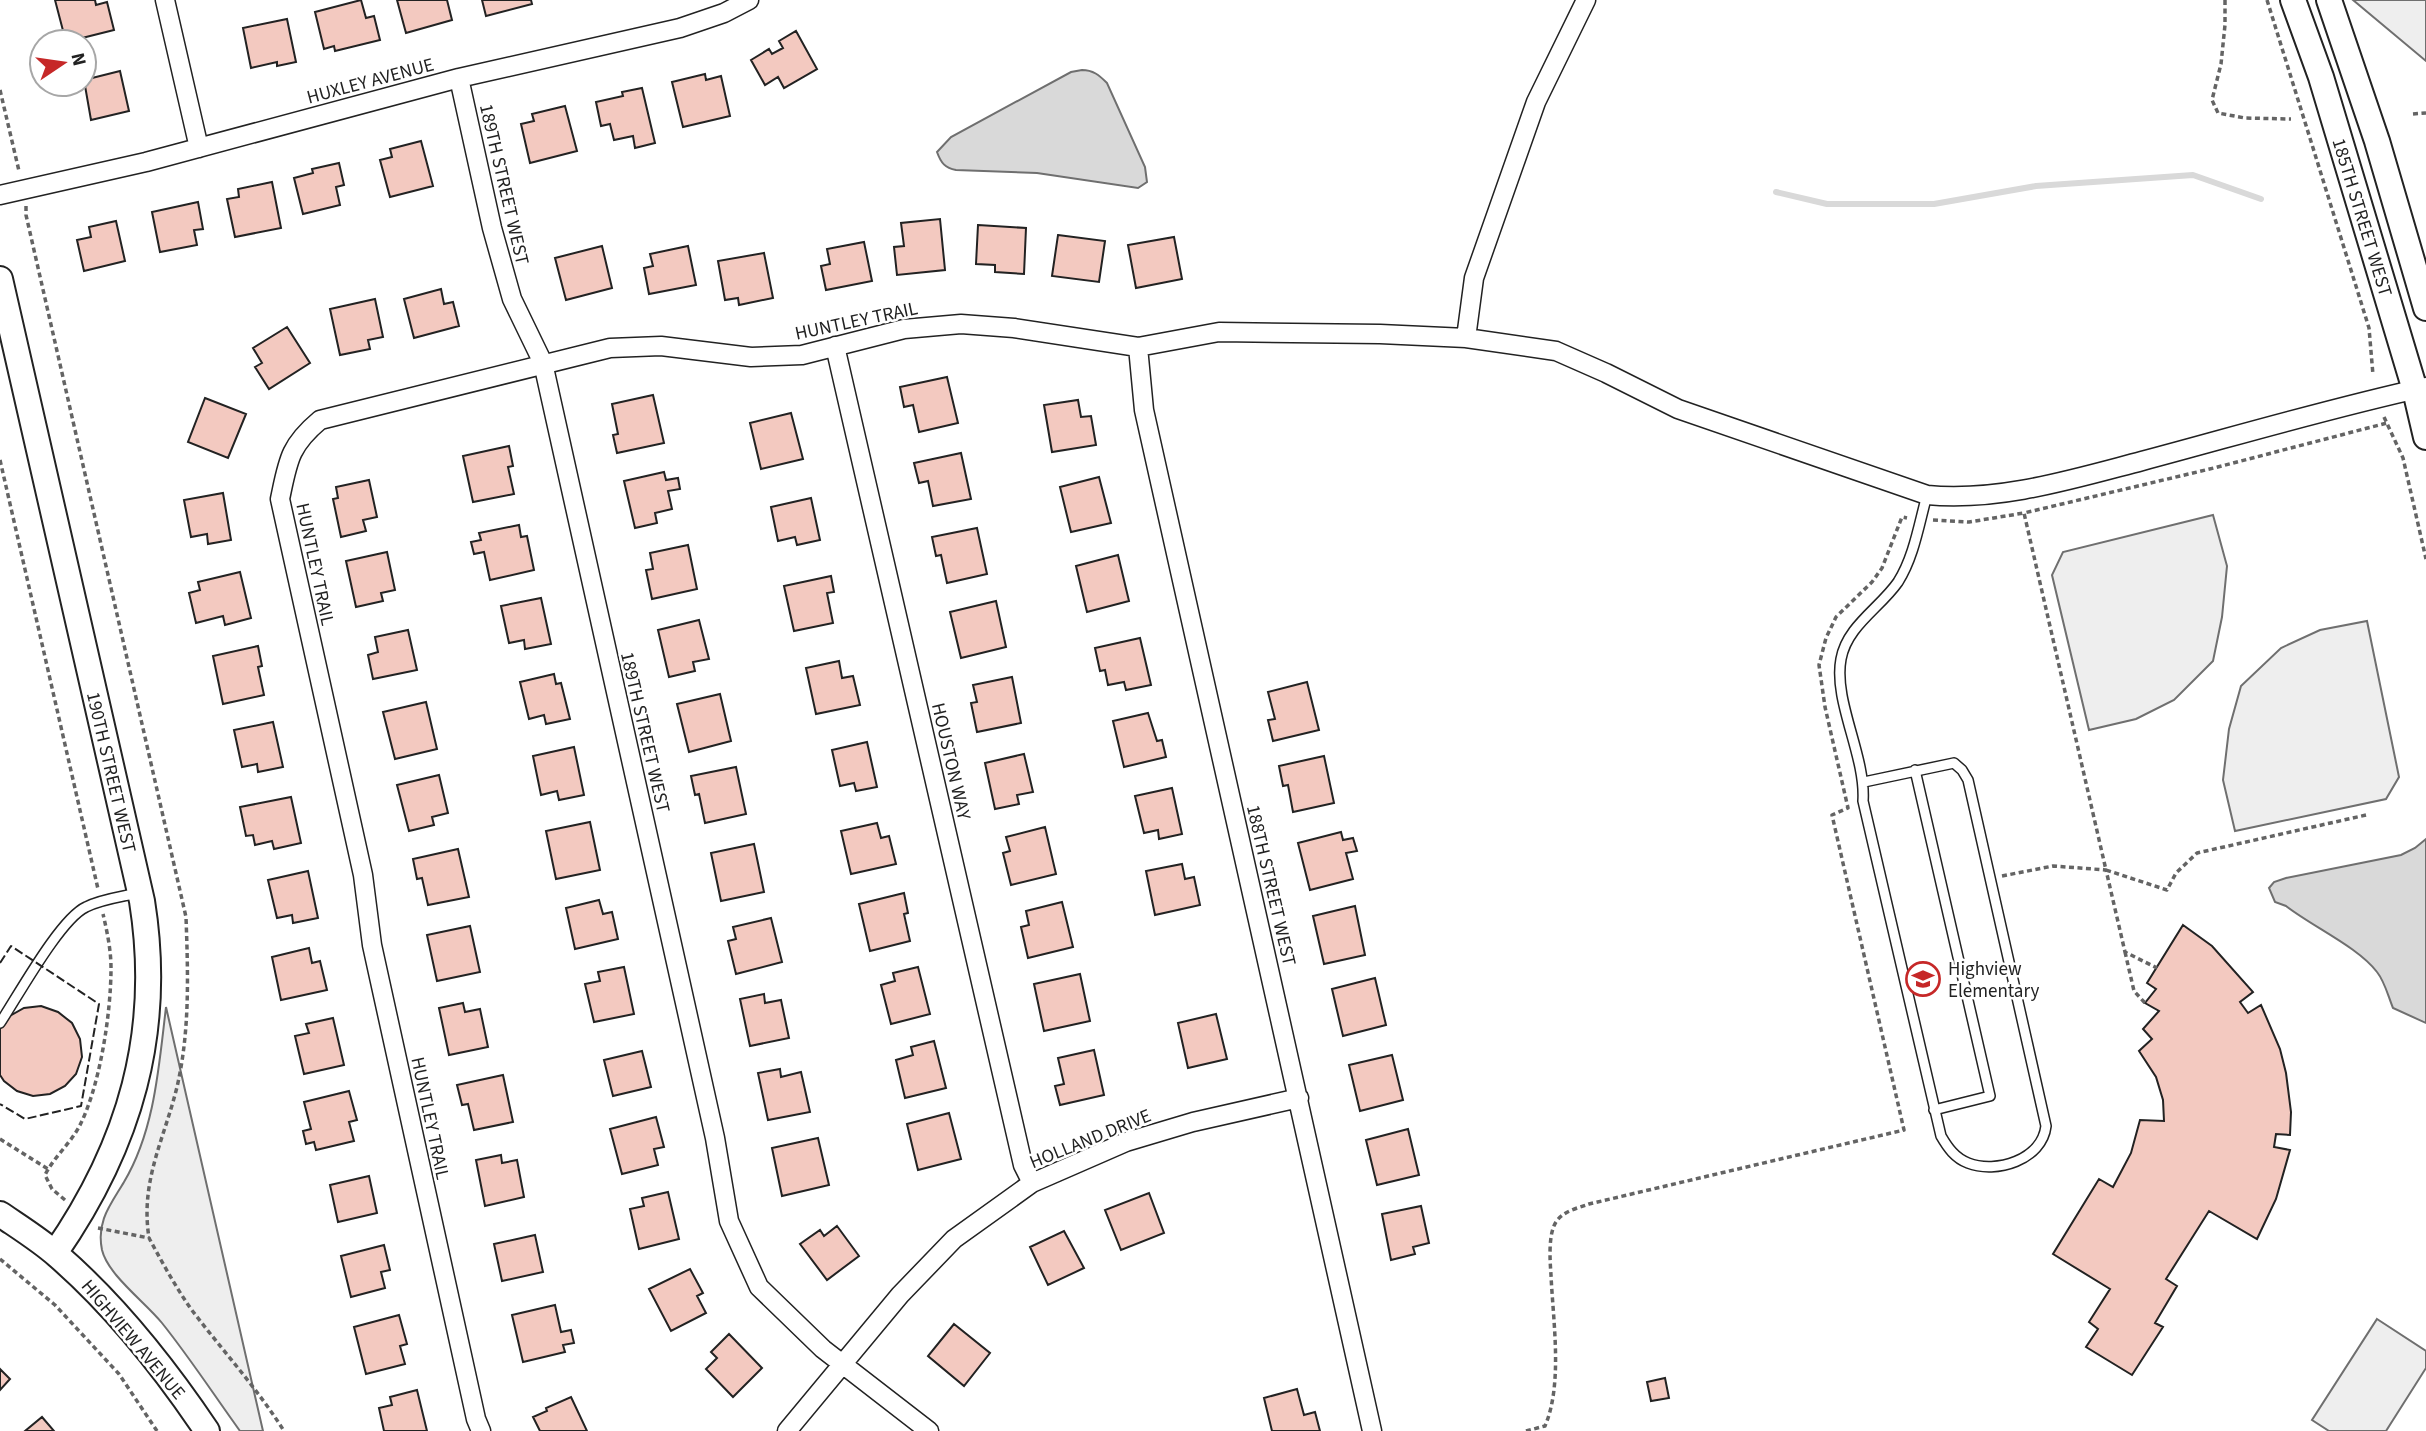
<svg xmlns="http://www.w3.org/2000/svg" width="2426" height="1431" font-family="'Source Sans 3',sans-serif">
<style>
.green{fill:#eee;stroke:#6f6f6f;stroke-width:2}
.water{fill:#d9d9d9;stroke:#6f6f6f;stroke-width:2}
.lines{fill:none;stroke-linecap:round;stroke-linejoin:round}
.stream{stroke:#d9d9d9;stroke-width:6}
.building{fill:#f3c9c0;stroke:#222;stroke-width:2}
.lane-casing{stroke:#222;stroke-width:12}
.street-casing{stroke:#222;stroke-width:21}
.secondary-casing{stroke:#222;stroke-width:28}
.path{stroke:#646464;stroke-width:3.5;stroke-dasharray:5 3.5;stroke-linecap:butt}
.lane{stroke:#fff;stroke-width:9}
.street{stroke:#fff;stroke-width:18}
.secondary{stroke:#fff;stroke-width:24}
.fence{stroke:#222;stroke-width:2;stroke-dasharray:9 3.5;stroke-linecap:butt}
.labels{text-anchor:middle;stroke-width:5;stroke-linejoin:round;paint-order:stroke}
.street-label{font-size:19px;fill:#222;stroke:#fff}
.poi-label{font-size:19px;fill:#222;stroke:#fff;text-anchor:start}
</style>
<rect width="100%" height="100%" fill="#fff"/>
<path class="green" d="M2353,0H2426V61Z
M2213,515L2227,566L2222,617L2213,661L2174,700L2136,719L2089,730L2052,575L2063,552Z
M2367,621L2399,777L2386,799L2235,831L2223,780L2229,729L2241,686L2281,648L2320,630Z
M166,1007L263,1431H240C214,1395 190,1358 162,1323C145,1302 108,1275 102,1250C96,1221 111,1204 124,1182C155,1130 159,1065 166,1007Z
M2377,1319L2426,1351V1368L2386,1431H2329L2312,1420Z"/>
<path class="water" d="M1082,70C1093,70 1099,75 1107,83L1145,167L1147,182L1138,188L1037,173L956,170C945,168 941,163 937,152L951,137L1071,72Z
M2426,839V1023L2393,1008C2388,996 2385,982 2377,972C2358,947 2313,927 2286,906L2275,902L2269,888L2274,882L2286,878L2401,855L2415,848Z"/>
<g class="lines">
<path class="stream" d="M1776,192L1827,204H1934L2036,186L2193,175L2261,199"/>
</g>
<path class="building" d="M55,0H95L96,5L107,2L114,30L66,42Z
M361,0L366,18L374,16L380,40L335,51L334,46L324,49L315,12Z
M397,0H447L452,20L406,33Z
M482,0H531L532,4L486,16Z
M287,19L296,62L277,66V62L251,68L243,28Z
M796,31L817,69L784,88L778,77L765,85L751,60L769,49L772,54L783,48L779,41Z
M120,71L129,111L91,120L84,80Z
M705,74L706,80L721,76L730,116L683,127L672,82Z
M642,88L655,143L635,148L633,136L614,140L610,124L601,126L596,102L623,96L622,92Z
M565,106L577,151L530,163L521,124L534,121L532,114Z
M421,141L433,186L390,197L380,160L392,157L390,149Z
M339,163L344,185L336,187L340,205L303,214L294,178L313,173L312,169Z
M272,182L281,228L235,237L227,199L239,197L238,189Z
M198,202L203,229L194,230L197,245L160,252L152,212Z
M940,219L945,270L897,275L894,247L904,246L901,223Z
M116,221L125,261L84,271L77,240L91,237L89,227Z
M978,225L1026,228L1024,274L995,272V265L976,264Z
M1058,235L1105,241L1099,282L1052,276Z
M1174,237L1182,279L1136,288L1128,245Z
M864,242L872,281L826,290L821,266L830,264L827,249Z
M602,246L612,288L566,300L555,258Z
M688,246L696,285L649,294L644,268L653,266L650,254Z
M764,253L773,298L739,305L738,298L725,300L718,261Z
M441,289L444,304L453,302L459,326L414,338L404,299Z
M375,299L383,337L368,340L370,349L340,355L330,309Z
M287,327L310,363L269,389L255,367L262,363L253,348Z
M947,377L958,423L919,432L913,405L904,407L900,387Z
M653,395L664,443L617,453L613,435L618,434L612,404Z
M205,398L246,414L228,458L188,442Z
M1078,400L1081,417L1091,416L1096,445L1052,452L1044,405Z
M791,413L803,459L761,469L750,423Z
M509,446L513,466L508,467L514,494L473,502L463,456Z
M961,453L971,499L933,506L928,481L919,483L914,463Z
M664,472L666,480L678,478L680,489L668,491L672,509L655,513L657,523L635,528L624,481Z
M1099,477L1111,523L1071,532L1060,487Z
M369,480L377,517L363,520L366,531L341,537L333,499L338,498L336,487Z
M223,493L231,540L208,544L207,534L191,537L184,500Z
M811,498L820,540L797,545L795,537L778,541L771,507Z
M519,525L521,537L527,536L534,570L490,580L484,552L474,554L471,542L481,540L479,533Z
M977,528L987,574L947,583L941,555L936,556L932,537Z
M688,545L697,589L652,599L646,570L653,569L650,553Z
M387,552L395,590L381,593L383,601L356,607L346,561Z
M1118,555L1129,601L1087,612L1076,566Z
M240,572L251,618L225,625L223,616L196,623L189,593L200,590L198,582Z
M831,576L834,592L827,593L833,623L794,631L784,586Z
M541,598L551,644L525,649L524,640L509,643L501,606Z
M996,601L1006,647L961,658L950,612Z
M699,620L709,659L693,662L695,671L669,677L658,630Z
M408,630L417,670L373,679L368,655L378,652L375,637Z
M1140,638L1151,685L1126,690L1124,682L1108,685L1105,670L1100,671L1095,648Z
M258,646L262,666L258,667L264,695L223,704L213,656Z
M839,661L842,678L853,676L860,705L816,714L806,668Z
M554,674L556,684L561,683L570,719L546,724L544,715L529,719L520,682Z
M1012,677L1021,723L977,732L971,703L977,702L973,685Z
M1307,682L1319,730L1273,741L1268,720L1275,719L1268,692Z
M720,694L731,741L689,752L677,704Z
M426,702L437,749L395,759L383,712Z
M1148,713L1157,741L1162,740L1166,757L1124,767L1113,721Z
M273,722L283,767L258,772L257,764L242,767L234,730Z
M867,742L877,787L856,791L854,783L840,786L832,750Z
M574,747L584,795L559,800L557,791L541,795L533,756Z
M1024,754L1033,792L1017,795L1019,804L995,809L985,763Z
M1324,756L1334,803L1293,812L1288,785L1283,786L1279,766Z
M736,767L746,814L705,823L699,794L695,795L691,776Z
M439,775L448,813L432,817L434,825L409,831L397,785Z
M1172,788L1182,834L1159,839L1158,830L1144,833L1135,796Z
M291,797L301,843L274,849L272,841L255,845L253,835L246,836L240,807Z
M590,822L600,870L556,879L546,831Z
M877,823L881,838L889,836L896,864L851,874L841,831Z
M1045,827L1056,874L1011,885L1003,853L1010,851L1006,837Z
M1341,832L1343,840L1353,838L1357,851L1346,853L1353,879L1310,890L1298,843Z
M754,844L764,892L721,901L711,853Z
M458,849L469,897L428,905L422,878L417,879L413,859Z
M1182,864L1185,879L1194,877L1200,905L1155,915L1146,871Z
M308,871L318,918L293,923L292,915L277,918L268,880Z
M904,893L908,913L904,914L910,941L870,951L859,904Z
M599,900L603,914L612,912L618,939L575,949L566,908Z
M1062,902L1073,947L1028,958L1021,927L1029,925L1026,911Z
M1355,906L1365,955L1324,964L1313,916Z
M771,918L782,962L736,974L728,941L736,939L733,927Z
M2183,925L2212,946L2253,992L2240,1002L2248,1013L2261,1005L2280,1049L2286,1073L2291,1112L2290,1135L2276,1134L2274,1147L2290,1150L2276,1199L2257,1239L2209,1211L2166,1279L2177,1286L2155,1323L2163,1327L2132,1375L2086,1347L2098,1329L2089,1322L2110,1289L2053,1254L2099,1179L2113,1187L2131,1153L2140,1120L2164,1121L2163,1100L2156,1077L2139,1051L2152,1039L2143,1029L2159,1011L2145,1003L2156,989L2147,983Z
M470,926L480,972L437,981L427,935Z
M309,948L312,963L320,961L327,990L281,1000L272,957Z
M624,967L634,1014L594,1022L585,984L600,981L598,972Z
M918,967L930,1014L891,1024L881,985L895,981L893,973Z
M1080,974L1090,1021L1044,1031L1034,984Z
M1375,978L1386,1025L1343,1036L1332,989Z
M764,994L765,1003L781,1000L789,1038L750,1046L740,999Z
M463,1003L465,1012L480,1009L488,1047L449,1055L439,1008Z
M41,1006L58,1012L72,1023L80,1039L82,1057L76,1074L65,1086L50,1094L33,1096L17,1091L4,1081L0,1075V1027L8,1017L24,1008Z
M1216,1014L1227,1059L1188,1068L1178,1023Z
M333,1018L344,1065L304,1074L295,1036L309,1033L306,1024Z
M934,1041L946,1088L905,1098L896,1060L913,1055L911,1047Z
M1094,1050L1104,1095L1060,1105L1055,1086L1064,1084L1058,1058Z
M642,1051L651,1087L613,1096L604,1060Z
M1392,1055L1403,1100L1360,1111L1349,1065Z
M780,1069L781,1077L801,1072L810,1112L768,1120L758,1073Z
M503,1075L513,1122L474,1130L468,1104L462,1105L457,1085Z
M349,1091L357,1120L349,1122L354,1141L316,1150L314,1142L306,1144L303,1131L311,1129L304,1102Z
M949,1113L961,1159L918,1170L907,1124Z
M656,1117L664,1147L654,1149L658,1165L622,1174L610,1129Z
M1408,1129L1419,1175L1377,1185L1366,1140Z
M818,1138L829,1185L782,1196L772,1148Z
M501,1155L502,1163L517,1160L524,1197L485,1206L476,1160Z
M369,1176L377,1213L338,1222L330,1185Z
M668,1192L679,1239L639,1249L630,1209L644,1206L642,1198Z
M1149,1193L1164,1233L1121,1250L1105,1210Z
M1421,1206L1429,1243L1413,1247L1415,1254L1391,1260L1382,1214Z
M837,1226L859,1256L827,1280L800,1244L820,1230L824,1236Z
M1064,1231L1084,1268L1048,1285L1030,1247Z
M535,1235L543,1272L502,1281L494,1244Z
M384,1245L390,1270L381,1272L385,1288L351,1297L341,1256Z
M690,1269L703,1293L697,1296L706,1313L671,1331L649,1289Z
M555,1305L561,1332L571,1330L574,1343L563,1345L565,1352L523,1362L512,1315Z
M399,1315L407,1344L400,1346L405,1364L366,1374L354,1327Z
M954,1324L990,1353L964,1386L928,1356Z
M729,1334L762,1368L733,1397L706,1369L717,1358L711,1352Z
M0,1369L10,1379L0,1390Z
M1665,1378L1669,1398L1651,1401L1647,1382Z
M1297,1389L1304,1415L1315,1412L1320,1431H1272L1264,1398Z
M417,1390L427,1431H384L379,1408L392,1405L390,1397Z
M571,1397L587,1431H540L533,1417L547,1411L546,1408Z
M42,1417L54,1431H25Z"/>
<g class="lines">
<g class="lane-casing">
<path id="lane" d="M1915,770L1990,1096L1934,1110
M1864,782L1954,763L1962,770L1968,780L2046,1126C2042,1160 1996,1174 1968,1163C1955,1158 1948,1148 1941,1136L1863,801C1866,756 1833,701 1841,659C1847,626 1880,608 1898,582C1914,557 1919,524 1927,495
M0,1023C18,996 60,919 86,907C102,899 121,897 138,893"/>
</g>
<g class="street-casing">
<path id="street" d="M165,0L199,148
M459,78L492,228L512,299L543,363L715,1138L729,1221L759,1287L823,1349L929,1431
M0,195L146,162L459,78L680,28L724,13L749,0
M1466,338L1474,278L1536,102L1586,0
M835,346L1023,1165L1032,1183
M1138,347L1144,410L1372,1431
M481,1431L476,1419L372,945L363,875L280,499C288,461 289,446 320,420L610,348L661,346L751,357L802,355L904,329L961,324L1014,328L1138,347L1219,332L1380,334L1466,338L1556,351L1606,373L1678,409L1927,495C1999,502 2073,479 2142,461C2236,436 2330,408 2426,387
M787,1431L900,1295L954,1239L1032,1183L1126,1142L1193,1122L1299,1098"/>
</g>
<g class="secondary-casing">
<path id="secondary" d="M2293,0L2321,77L2415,390L2426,437
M2329,0L2377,141L2426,308
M0,279L142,901C163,1032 130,1145 55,1253
M0,1214C19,1227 40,1240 57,1255C116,1306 164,1367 207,1431"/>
</g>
<path class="path" d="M2225,0V25L2221,64L2212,100L2218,113L2245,118L2291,119
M2267,0L2369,328L2373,375
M0,90L19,171
M2413,114L2426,113
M26,206V215L186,917C188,974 190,1031 177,1087C164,1140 140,1181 149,1238
M2384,417L2403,458L2426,559
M0,460L98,889
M1933,520L1969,522L2024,513
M2366,815L2197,853L2176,873L2167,890L2106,870L2024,513L2214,468L2387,423
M2002,876L2053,866L2106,870L2125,952L2157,968
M2125,952L2134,991L2145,1003
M0,1139L48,1169
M65,1200L52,1189L45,1175C54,1157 69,1145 79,1127C100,1087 111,1013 111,968C111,950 107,931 103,914
M98,1228L149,1238C162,1262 175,1286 191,1309C222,1350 257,1388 284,1431
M0,1259L55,1305L119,1374L157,1431
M1526,1431L1545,1426C1563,1384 1553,1321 1551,1275C1550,1261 1548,1234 1556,1222C1563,1211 1578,1208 1589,1204L1904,1130L1832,815L1848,808L1825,707L1819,665L1826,638L1836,617L1872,582L1882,568L1902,517L1907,518"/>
<use href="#lane" class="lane"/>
<use href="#street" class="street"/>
<use href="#secondary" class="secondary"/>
<path class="fence" d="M0,963L11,946L99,1004L81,1106L25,1119L0,1104"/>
</g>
<defs>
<g id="school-ring" transform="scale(1.75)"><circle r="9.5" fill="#fff" stroke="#c62828" stroke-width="1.5"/><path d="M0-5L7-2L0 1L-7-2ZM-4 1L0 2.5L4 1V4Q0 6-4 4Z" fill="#c62828"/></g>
</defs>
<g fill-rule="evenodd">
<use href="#school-ring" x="1923" y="979"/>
</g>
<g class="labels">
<g class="street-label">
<text transform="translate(370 80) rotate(-15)" y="7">HUXLEY AVENUE</text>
<text transform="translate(505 184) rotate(77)" y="7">189TH STREET WEST</text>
<text transform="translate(2363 217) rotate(73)" y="7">185TH STREET WEST</text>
<text transform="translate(856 320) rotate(-12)" y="7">HUNTLEY TRAIL</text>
<text transform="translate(316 564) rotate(78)" y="7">HUNTLEY TRAIL</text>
<text transform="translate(646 732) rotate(77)" y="7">189TH STREET WEST</text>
<text transform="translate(952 761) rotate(77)" y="7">HOUSTON WAY</text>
<text transform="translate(112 772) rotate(77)" y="7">190TH STREET WEST</text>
<text transform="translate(1272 885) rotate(77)" y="7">188TH STREET WEST</text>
<text transform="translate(431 1118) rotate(78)" y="7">HUNTLEY TRAIL</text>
<text transform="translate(1090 1138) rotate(-22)" y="7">HOLLAND DRIVE</text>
<text transform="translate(134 1339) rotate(50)" y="7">HIGHVIEW AVENUE</text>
</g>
<g class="poi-label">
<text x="1948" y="975">Highview<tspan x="1948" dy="22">Elementary</tspan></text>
</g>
</g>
<g transform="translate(63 63) rotate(77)"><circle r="33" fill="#ffffff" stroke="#a7a7a7" stroke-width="2"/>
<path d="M0-5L12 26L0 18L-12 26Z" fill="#c62828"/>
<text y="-10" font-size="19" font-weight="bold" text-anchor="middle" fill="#222222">N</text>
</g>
</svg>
